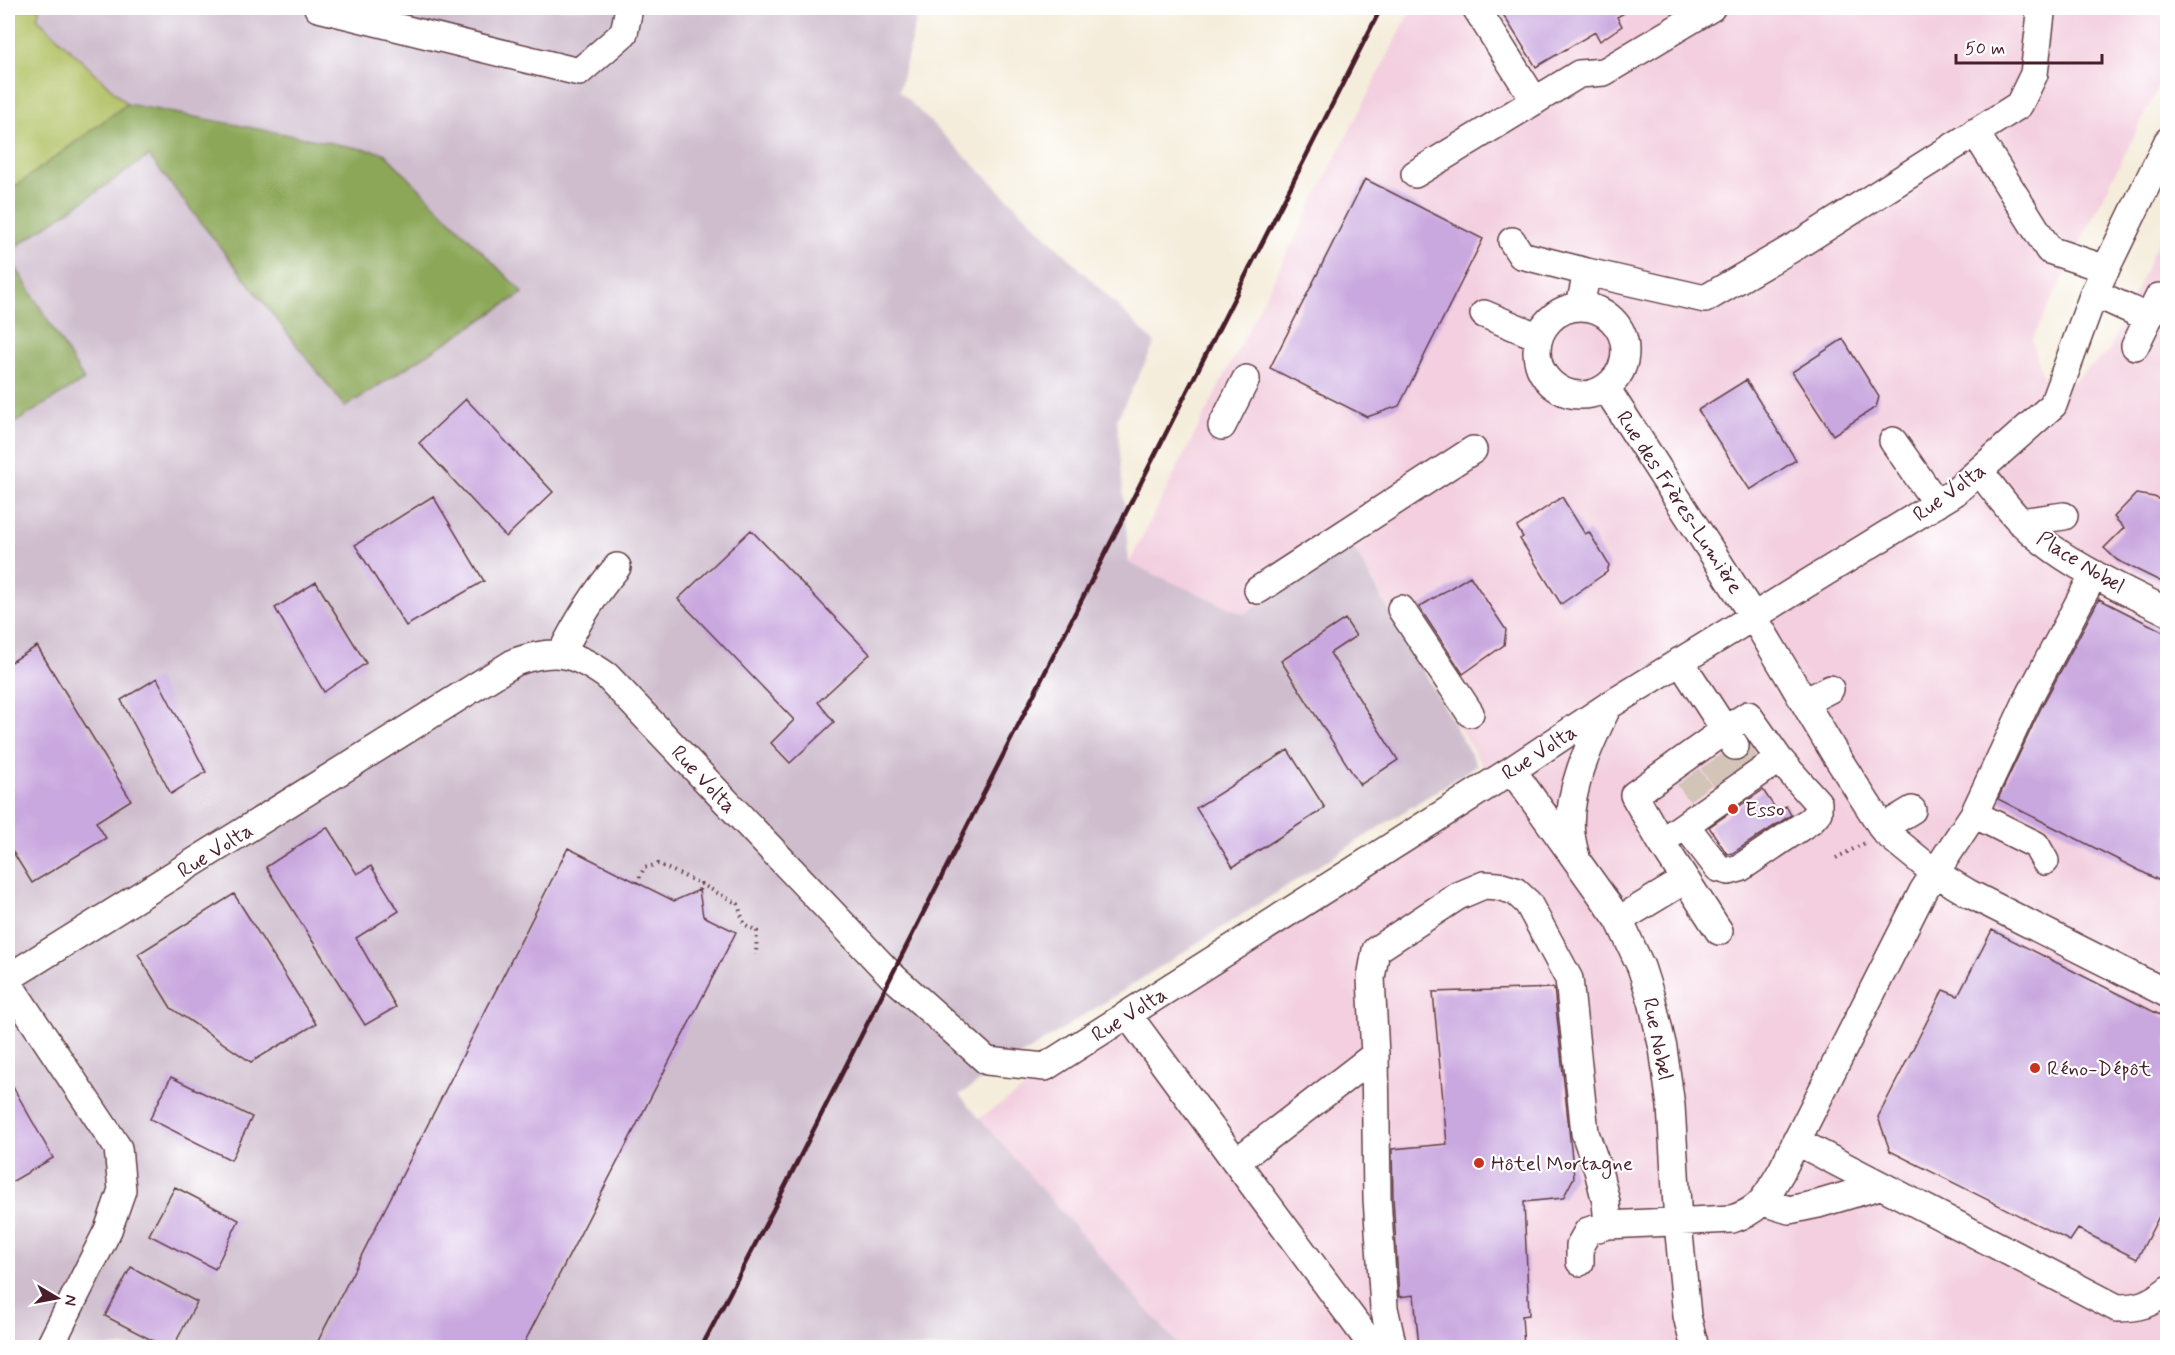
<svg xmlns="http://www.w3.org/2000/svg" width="2175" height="1355" font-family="Mynerve,sans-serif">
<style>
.built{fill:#f3cfdf}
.industrial{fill:#cfbdce}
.green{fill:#b1c163;stroke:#7e7047;stroke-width:1.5}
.forest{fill:#8ca759;stroke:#6b6342;stroke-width:1.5}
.building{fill:#c9a7df}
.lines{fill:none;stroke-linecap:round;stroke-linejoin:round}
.minor-tunnel{stroke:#d3c4b8;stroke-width:27;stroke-dasharray:27 14;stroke-linecap:butt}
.minor-casing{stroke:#643e45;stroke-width:30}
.path{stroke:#643e45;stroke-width:4;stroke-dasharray:1.5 4.5;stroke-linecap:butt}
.minor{stroke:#fff;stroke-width:27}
.rail{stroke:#4a1f2b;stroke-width:4.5}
.poi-dot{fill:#c8321e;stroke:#fff;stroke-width:2}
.labels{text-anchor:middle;stroke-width:4.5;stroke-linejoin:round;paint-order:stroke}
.street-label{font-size:21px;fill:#4a1f2b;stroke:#fff}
.poi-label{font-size:21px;fill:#4a1f2b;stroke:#fff;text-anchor:start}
</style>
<rect width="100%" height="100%" fill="#fff"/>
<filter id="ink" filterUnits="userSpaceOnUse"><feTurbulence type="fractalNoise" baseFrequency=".0167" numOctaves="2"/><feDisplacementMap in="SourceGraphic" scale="12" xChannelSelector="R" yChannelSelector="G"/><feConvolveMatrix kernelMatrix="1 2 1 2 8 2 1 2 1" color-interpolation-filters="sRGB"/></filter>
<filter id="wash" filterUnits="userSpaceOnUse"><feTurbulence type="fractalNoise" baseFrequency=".008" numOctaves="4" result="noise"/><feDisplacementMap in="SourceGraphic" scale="24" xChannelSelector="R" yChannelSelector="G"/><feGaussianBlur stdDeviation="1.35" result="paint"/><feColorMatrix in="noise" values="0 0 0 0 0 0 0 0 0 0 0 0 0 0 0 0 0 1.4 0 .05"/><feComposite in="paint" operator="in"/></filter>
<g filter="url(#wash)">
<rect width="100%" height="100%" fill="#f5eddb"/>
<path class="built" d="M1412,8H2167V64L2156,92L2032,340L2050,400L2109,351L2167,221L2168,1333L2156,1347H1180L978,1119L1489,778L1351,543L1244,614L1129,563Z"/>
<path class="industrial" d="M40,8H919L899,91L1155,343L1117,419L1129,563L1244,614L1351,543L1477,765L959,1095L1180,1347H8V427L84,380L8,252L149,156L345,407L384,153L127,104L37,18Z"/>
<path class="green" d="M8,8H40L37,18L127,104L8,192Z"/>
<path class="forest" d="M127,104L384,153L523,293L345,407L149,156L8,252V192Z
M8,254L84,380L8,427Z"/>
<g id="blocks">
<path class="building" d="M1499,8H1633L1617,17L1622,26L1600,41L1595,32L1536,67Z
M1365,179L1483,239L1399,406L1367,417L1270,368Z
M1843,339L1879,397L1876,407L1833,435L1792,372Z
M1746,380L1796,460L1750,490L1698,410Z
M466,399L553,492L506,537L419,443Z
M2136,494L2154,497L2168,503V585L2117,560L2104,548L2124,528L2114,517Z
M433,496L484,581L406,626L355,545Z
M1562,497L1585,534L1589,532L1609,565L1607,572L1561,604L1520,539L1523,537L1517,527Z
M751,530L870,654L818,702L834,722L790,763L771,743L794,720L678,599Z
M1470,576L1506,630L1504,645L1463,674L1419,607Z
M316,582L366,663L324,692L275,608Z
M2099,599L2168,634V885L1998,799L2041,708Z
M1345,619L1356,636L1330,653L1398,760L1360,785L1281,661Z
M37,646L131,800L96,822L106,838L32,883L8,844V664Z
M157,678L206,772L171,794L121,700Z
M1288,750L1325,808L1233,867L1196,808Z
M1763,790L1777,811L1786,806L1791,815L1733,853L1727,854L1709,827Z
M327,827L357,874L371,866L399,911L356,938L396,1007L365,1025L266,867Z
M568,848L674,901L699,890L703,916L736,932L522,1347H315Z
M234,894L316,1024L251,1062L171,1008L138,954Z
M1992,930L2168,1019V1199L2137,1259L2078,1229L2070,1241L1890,1151L1878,1117L1943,990L1958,996Z
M1554,988L1574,1177L1563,1198L1524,1202L1529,1315L1522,1316L1524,1347H1419L1414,1295L1399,1297L1393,1197L1392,1149L1447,1144L1433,992Z
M171,1077L252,1117L231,1160L150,1119Z
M8,1078L53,1158L8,1184Z
M175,1187L239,1220L215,1269L149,1235Z
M131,1267L197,1302L173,1347H165L105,1316Z"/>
</g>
</g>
<g filter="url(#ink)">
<use href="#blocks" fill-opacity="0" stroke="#643e45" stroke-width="1.5"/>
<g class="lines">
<path class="minor-tunnel" d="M1735,746L1748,767
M1712,761L1724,779
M1688,777L1700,793"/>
<g class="minor-casing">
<path id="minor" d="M318,8L579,72L624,33L629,8
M1476,8L1535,101
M1975,132L2049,250L2106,269
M1415,174L1579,74L1604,72L1711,8
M1512,241L1521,255L1587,272
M2094,293L2149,318
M1580,306L1587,272L1705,299L1801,243L2019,105L2034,74L2041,14L2037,8
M1537 351a44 44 0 1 1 88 0a44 44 0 1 1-88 0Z
M1484,314L1539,337
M2135,346L2159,297
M1606,388L1753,616L1835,754L1885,832L1935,873L1970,894L2168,994
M1222,426L1246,379
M1893,441L1937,504
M1980,472C1993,488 2006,507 2021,522C2062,563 2117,586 2168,612
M2020,522L2064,516
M1258,590L1473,450
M1401,609L1470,713
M561,654C577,622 594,594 617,567
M1680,661L1725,730L1748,715L1779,759L1661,842L1634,795L1725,730L1735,746
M1805,702L1830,689
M1512,770L1619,920L1641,967L1652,1001L1663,1048L1671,1106L1678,1223L1687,1316L1695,1348
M1974,814L2036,845L2045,861
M1686,826L1718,868L1729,871L1740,868L1811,820L1818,812V803L1779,759
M1882,828L1912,810
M1661,842L1719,931
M1576,857C1574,850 1572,842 1571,834C1566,794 1590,743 1607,708
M1619,920L1685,880
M8,978L515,662C555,648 573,652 607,676L891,975L987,1061L1045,1067L1512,770L1608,706L1954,493L2053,405L2094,293L2168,141
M8,983L118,1148L122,1190L108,1230L49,1348
M1128,1015L1236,1162
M1796,1141L2117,1308C2140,1308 2150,1304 2168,1290
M1763,1202L1789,1210L1818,1204L1879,1186
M1580,1262V1245L1588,1231L1608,1225L1732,1219C1761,1210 1766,1197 1781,1172L1923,891L1974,814L2027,701L2094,574
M1374,1348L1236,1162L1375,1055
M1393,1348L1384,1308L1377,1198L1375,1055L1371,978L1376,950L1458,896L1484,885L1498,886L1515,891L1528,903L1569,979L1585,1133L1598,1170L1606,1202L1608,1225"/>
</g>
<path class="path" d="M1836,858L1867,842
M637,883L644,868L658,864L701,884
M699,890L701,884L738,904L744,924L757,931L756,955"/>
<use href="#minor" class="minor"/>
<path class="rail" d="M701,1348L773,1210L1381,8"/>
</g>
</g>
<g class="poi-dot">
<circle cx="1733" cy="809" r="6"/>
<circle cx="2035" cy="1068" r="6"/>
<circle cx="1479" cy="1163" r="6"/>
</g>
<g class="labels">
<g class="street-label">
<text transform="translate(1949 492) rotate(-36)" y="7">Rue Volta</text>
<text transform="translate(1680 502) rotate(57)" y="7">Rue des Frères-Lumière</text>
<text transform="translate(2081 562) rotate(32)" y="7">Place Nobel</text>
<text transform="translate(1539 752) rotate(-33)" y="7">Rue Volta</text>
<text transform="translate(704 779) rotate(47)" y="7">Rue Volta</text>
<text transform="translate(215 850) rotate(-32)" y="7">Rue Volta</text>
<text transform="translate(1129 1014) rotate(-32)" y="7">Rue Volta</text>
<text transform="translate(1658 1039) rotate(79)" y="7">Rue Nobel</text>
</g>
<g class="poi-label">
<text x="1745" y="816">Esso</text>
<text x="2047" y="1075">Réno-Dépôt</text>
<text x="1491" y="1170">Hôtel Mortagne</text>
</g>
</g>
<rect width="2175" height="1355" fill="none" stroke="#fff" stroke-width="30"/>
<g transform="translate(57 1298) rotate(100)" stroke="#ffffff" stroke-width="4.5" paint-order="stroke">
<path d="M0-4.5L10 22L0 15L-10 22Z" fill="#4a1f2b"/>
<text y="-9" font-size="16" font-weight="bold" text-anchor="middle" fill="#4a1f2b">N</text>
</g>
<path d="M1956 54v9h146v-9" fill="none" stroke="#4a1f2b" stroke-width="3"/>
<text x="1965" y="54" font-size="18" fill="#4a1f2b" stroke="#ffffff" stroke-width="4.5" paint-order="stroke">50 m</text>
</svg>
